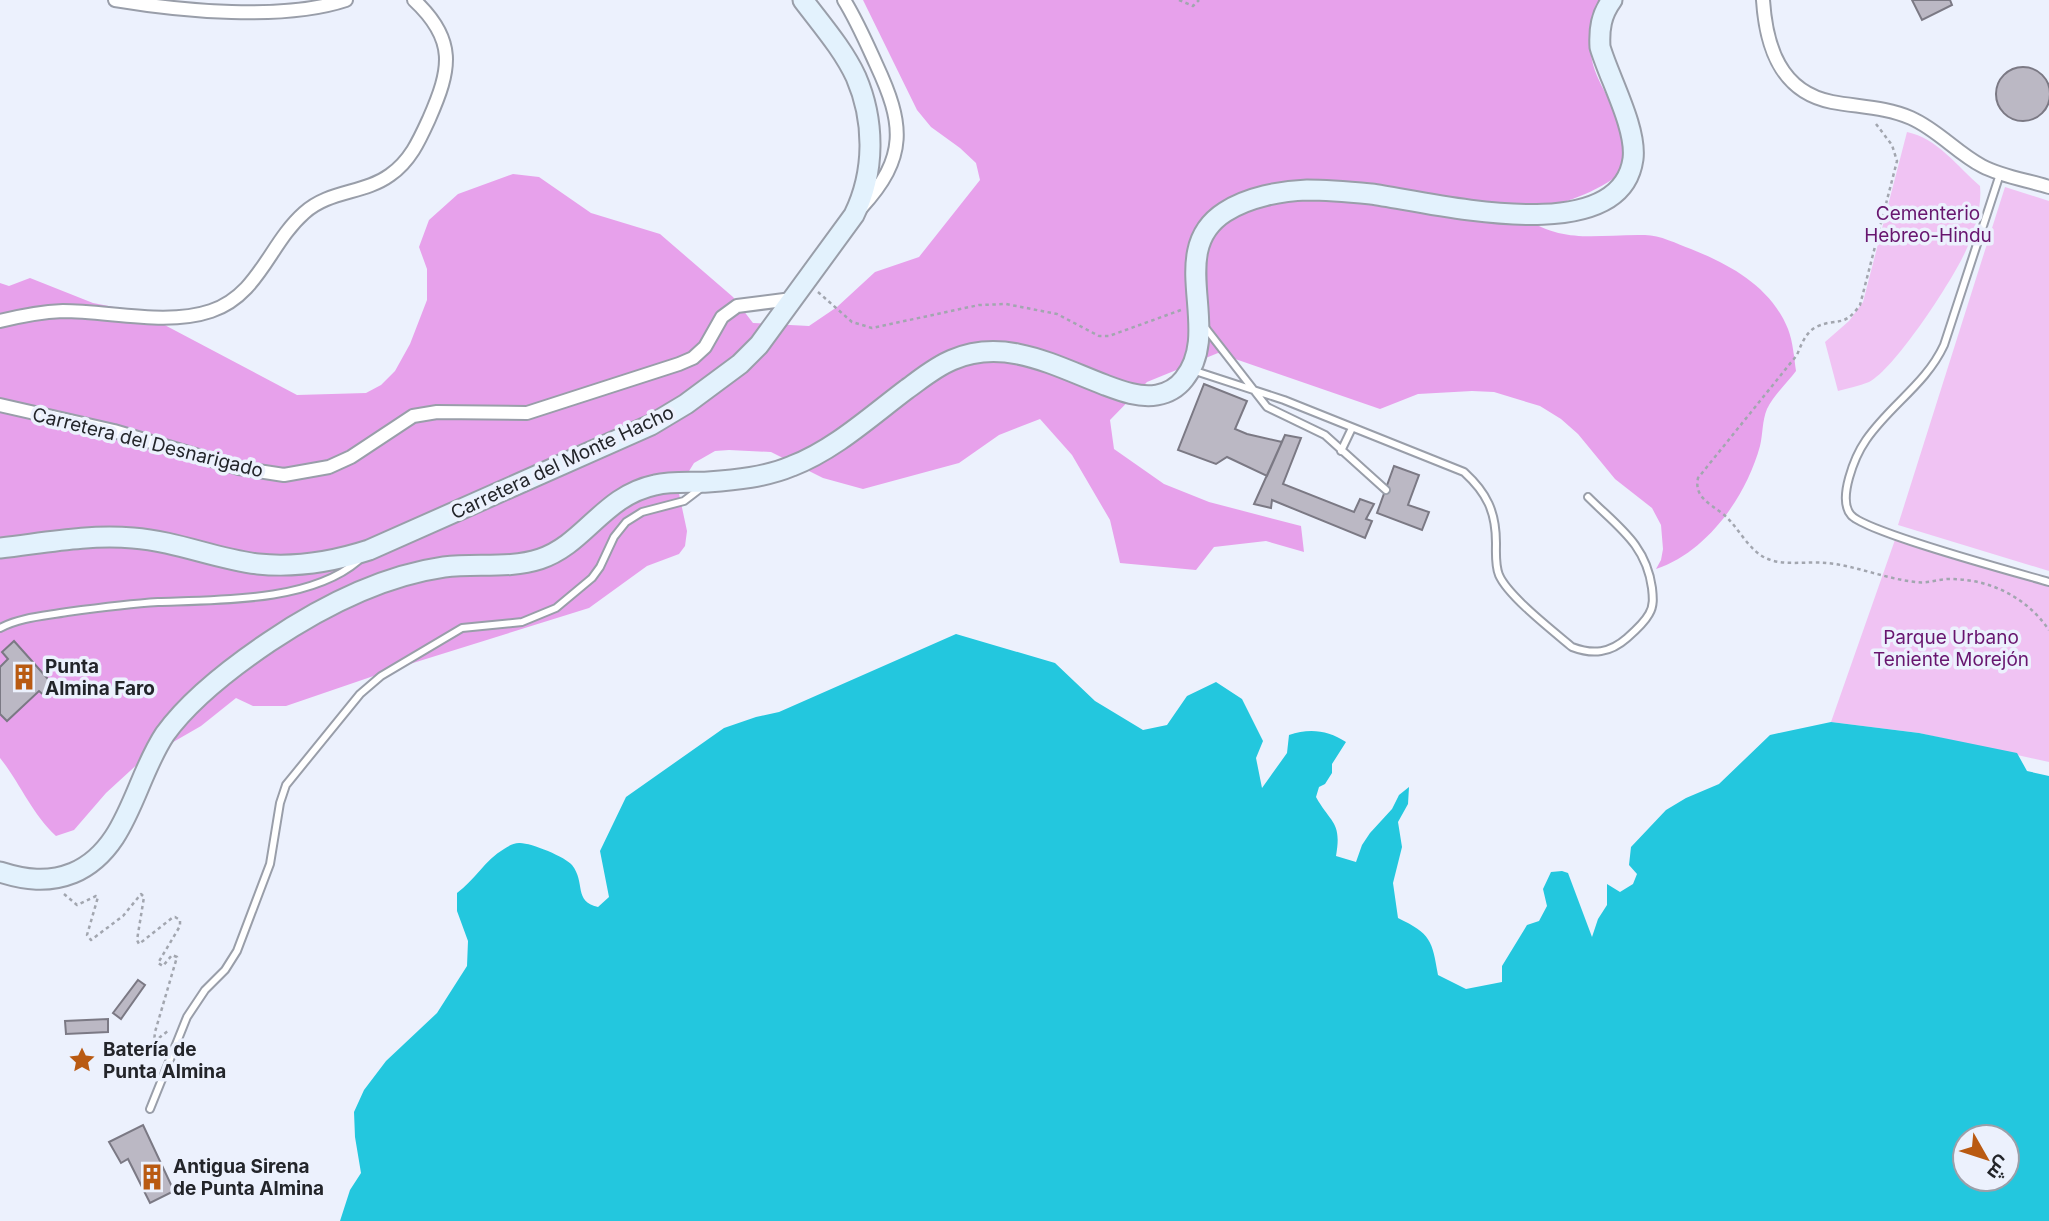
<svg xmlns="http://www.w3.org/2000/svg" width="2049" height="1221" font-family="Inter,Cairo,sans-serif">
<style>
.green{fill:#f0c3f3}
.forest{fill:#e7a1eb}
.water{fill:#23c7de;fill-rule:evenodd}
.building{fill:#bbb8c4;stroke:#7b7984;stroke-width:2}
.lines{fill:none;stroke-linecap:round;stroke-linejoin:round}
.service-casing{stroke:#999ea9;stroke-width:10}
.minor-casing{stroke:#999ea9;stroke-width:16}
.secondary-casing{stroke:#999ea9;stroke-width:23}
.path{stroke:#a2a6af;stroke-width:2.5;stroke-dasharray:3.5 3.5;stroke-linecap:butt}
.service{stroke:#fff;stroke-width:6}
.minor{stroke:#fff;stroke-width:12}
.secondary{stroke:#e3f2fd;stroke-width:19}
.labels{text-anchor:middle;stroke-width:7;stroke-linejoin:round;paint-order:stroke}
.park-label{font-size:19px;fill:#68166f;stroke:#ecf1fd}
.street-label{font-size:19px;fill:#23252a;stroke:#ecf1fd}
.poi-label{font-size:19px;font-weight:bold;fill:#23252a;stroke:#ecf1fd;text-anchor:start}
</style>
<rect width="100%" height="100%" fill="#ecf1fd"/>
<path class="green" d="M1907,132C1937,138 1958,167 1980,186C1982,206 1975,230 1967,248C1955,277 1895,369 1869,382C1859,386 1848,388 1838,391L1825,342L1849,321L1863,302Z
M2005,187L2049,201V571L1898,525Z
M1896,537L2049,586V762L1919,733L1831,722Z"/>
<path class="forest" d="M863,0H1613C1606,13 1593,30 1591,44C1588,75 1616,103 1622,131C1625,145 1622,160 1620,174C1586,199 1559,202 1521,216C1565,245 1596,234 1645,235C1660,235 1677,244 1691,249C1731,265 1771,287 1788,329C1793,342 1794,357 1796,371C1787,383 1773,396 1767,409C1762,421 1763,434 1760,446C1746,497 1707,552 1656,569L1661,560L1663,549L1661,525L1652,508L1615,479L1578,434L1561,419L1540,406L1494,392L1472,391L1418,394L1380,409L1218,353L1147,382L1110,420L1114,449L1164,484L1209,502L1301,526L1304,552L1266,541L1214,547L1196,570L1120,563L1110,520L1072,455L1040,419L999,435L959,463L863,489L823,478L771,452L729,450L715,451L694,463L678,489L687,531L685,546L679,554L647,566L589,608L397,668L286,706H253L236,698L201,726L142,760L106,793L74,830L56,836C32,814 20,783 0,758V283L9,286L30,278L93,303L140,312L297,395L366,393L381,385L395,371L410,344L427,300V269L419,247L429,220L458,194L513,174L539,177L591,213L660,234L733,297L753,323L809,326L837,307L875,272L919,257L980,180L976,163L960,148L931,127L917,110Z"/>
<path class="water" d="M956,634L1055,663L1095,701L1143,730L1167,725L1187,696L1216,682L1242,699L1263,741L1256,758L1262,788L1287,753L1289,735C1309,728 1328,730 1346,742L1332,764V773L1325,784L1319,787L1316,797C1331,824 1342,821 1336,856L1356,862L1362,845L1370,833L1392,809L1399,795L1409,787L1408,804L1398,822L1402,847L1393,883L1398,918C1431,934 1432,940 1438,975L1466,989L1502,982V966L1527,925L1539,921L1547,906L1543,889L1551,872L1562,871L1568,873L1592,937L1598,919L1607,905V884L1620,892L1633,884L1637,874L1629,865L1631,847L1666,810L1686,798L1719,784L1770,735L1831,722L1919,733L2017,753L2027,771L2049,776V1221H340L350,1190L361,1173L355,1137L354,1112L364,1090L386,1061L437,1013L467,966L468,941L457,911V893C474,881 485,860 504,849C508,846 514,843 519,843C529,842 566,857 572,865C586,883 573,901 598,907L609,897L600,851L626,797L724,728L756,717L779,712ZM1965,1137H2007V1179H1965Z"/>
<path class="building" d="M1912,0H1950L1952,5L1922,20Z
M1996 94a27 27 0 1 1 54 0a27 27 0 1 1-54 0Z
M1204,384L1247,401L1235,429L1247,434L1282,442L1267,476L1227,457L1216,464L1178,450Z
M1285,435L1301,438L1283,484L1354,512L1360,499L1374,504L1366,519L1372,521L1365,538L1272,500L1271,508L1254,504Z
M1394,466L1419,475L1408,505L1429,512L1422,530L1377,513Z
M14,641L56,688L46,697L39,691L7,721L0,714V667L8,659L2,652Z
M138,980L145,985L121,1019L113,1013Z
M108,1019V1032L66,1034L65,1021Z
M143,1125L174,1191L150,1203L128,1159L121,1163L109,1142Z"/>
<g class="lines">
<g class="service-casing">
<path id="service" d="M2000,174L1944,345C1926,384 1890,405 1866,440C1855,456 1837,499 1851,515C1865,532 2018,573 2049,582
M1204,326L1267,407L1325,435L1386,490
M1192,370L1284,400L1464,472C1487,493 1496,512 1496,543C1496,554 1495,565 1499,575C1508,596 1553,631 1572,647C1593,655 1610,653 1627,638C1635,631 1644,623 1649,614C1654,606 1653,597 1652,588C1646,544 1618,527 1588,497
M1341,451L1352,428
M0,628C21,617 45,616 67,612C97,608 127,604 158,602C218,600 310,602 358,561
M150,1109L187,1017L205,990L225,970L237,951L270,864L280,803L286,785L360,694L381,676L462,628L522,622L556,608L592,578L600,567L614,537L626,522L642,512L684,501L701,488"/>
</g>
<g class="minor-casing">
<path id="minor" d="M115,0C181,11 283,21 346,0
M844,0C857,21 866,42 876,64C904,124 908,157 861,208
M1763,0C1766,46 1780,92 1832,102C1859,107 1886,107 1911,118C1938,130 1957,153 1982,166C2003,177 2027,180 2049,187
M0,321C20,316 42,312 63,311C109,311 167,326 211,311C259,295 269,244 304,213C329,190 364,194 390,175C410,161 419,141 429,119C451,69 457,40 414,0
M0,405L114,431L239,468L284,475L329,467L351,457L413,416L437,412L527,413L679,364L693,358L705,347L722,317L737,306L792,299"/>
</g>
<g class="secondary-casing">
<path id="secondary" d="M0,548C44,543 88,534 133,538C176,541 216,559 258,564C297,568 332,562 369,550L651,425L686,404L740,364L759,345L854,215C875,172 875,121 856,77C843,49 821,24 803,0
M0,872C25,880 48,883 73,873C128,850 134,780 165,734C191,698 232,667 269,642C321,607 381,576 444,567C476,563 509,569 540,559C585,544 603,496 655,485C672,481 690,483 708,482C736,480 766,477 792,466C834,450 871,416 907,389C921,379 935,367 952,360C1005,337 1055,366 1105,385C1121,391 1139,398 1157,395C1168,393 1177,388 1184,379C1224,330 1164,251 1225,212C1248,197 1281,191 1307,190C1328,190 1350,192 1371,194C1430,202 1620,252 1633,159C1637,128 1609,78 1600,47C1599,29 1601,15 1612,0"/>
</g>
<path class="path" d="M1179,0L1193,6L1199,0
M1876,124L1892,145L1897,161L1860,305C1843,329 1837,317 1816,327C1806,332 1801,345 1797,355L1698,478C1694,497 1709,503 1723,514C1738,526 1749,552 1768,559C1785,566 1808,561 1827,563C1857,566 1886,579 1916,582C1928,584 1941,578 1953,579C1992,580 2027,598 2049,630
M818,292L852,322L872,328L979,305L1006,304L1057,314L1099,336H1109L1181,310
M64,894L77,905L96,896L98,897L87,935L91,940L123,916L141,894L144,897L137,940L139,944L172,918L175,917L180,920V926L158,963L163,966L172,955L177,957L155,1032L154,1042L169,1030"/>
<use href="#service" class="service"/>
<use href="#minor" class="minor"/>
<use href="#secondary" class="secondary"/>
</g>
<defs>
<g id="building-bare" transform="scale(2.1)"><path d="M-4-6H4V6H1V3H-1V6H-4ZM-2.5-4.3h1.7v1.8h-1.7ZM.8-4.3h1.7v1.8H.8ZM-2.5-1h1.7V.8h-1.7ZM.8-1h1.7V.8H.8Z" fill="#b95a12" stroke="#ecf1fd" stroke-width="2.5" paint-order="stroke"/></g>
<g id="sight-bare" transform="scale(2.1)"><path d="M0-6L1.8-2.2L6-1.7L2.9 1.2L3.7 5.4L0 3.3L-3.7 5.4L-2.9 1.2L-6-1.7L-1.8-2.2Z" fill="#b95a12" stroke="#ecf1fd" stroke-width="2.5" paint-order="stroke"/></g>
</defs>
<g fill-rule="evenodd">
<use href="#building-bare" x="24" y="677"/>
<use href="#sight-bare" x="82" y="1060"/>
<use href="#building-bare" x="152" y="1177"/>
</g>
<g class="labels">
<g class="park-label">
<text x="1928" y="220">Cementerio<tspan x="1928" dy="22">Hebreo-Hindu</tspan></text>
<text x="1951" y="644">Parque Urbano<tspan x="1951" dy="22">Teniente Morejón</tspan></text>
</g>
<g class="street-label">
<text transform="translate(148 442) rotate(14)" y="7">Carretera del Desnarigado</text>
<text transform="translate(562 462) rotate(-25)" y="7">Carretera del Monte Hacho</text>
</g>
<g class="poi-label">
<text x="45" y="673">Punta<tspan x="45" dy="22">Almina Faro</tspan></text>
<text x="103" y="1056">Batería de<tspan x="103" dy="22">Punta Almina</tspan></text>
<text x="173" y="1173">Antigua Sirena<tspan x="173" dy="22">de Punta Almina</tspan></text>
</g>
</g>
<g transform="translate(1986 1158) rotate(129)"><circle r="33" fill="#ecf1fd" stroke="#9c9fa9" stroke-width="2"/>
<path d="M0-5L12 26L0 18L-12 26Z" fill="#b95a12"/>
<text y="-10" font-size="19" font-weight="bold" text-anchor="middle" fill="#23252a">ش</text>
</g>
</svg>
